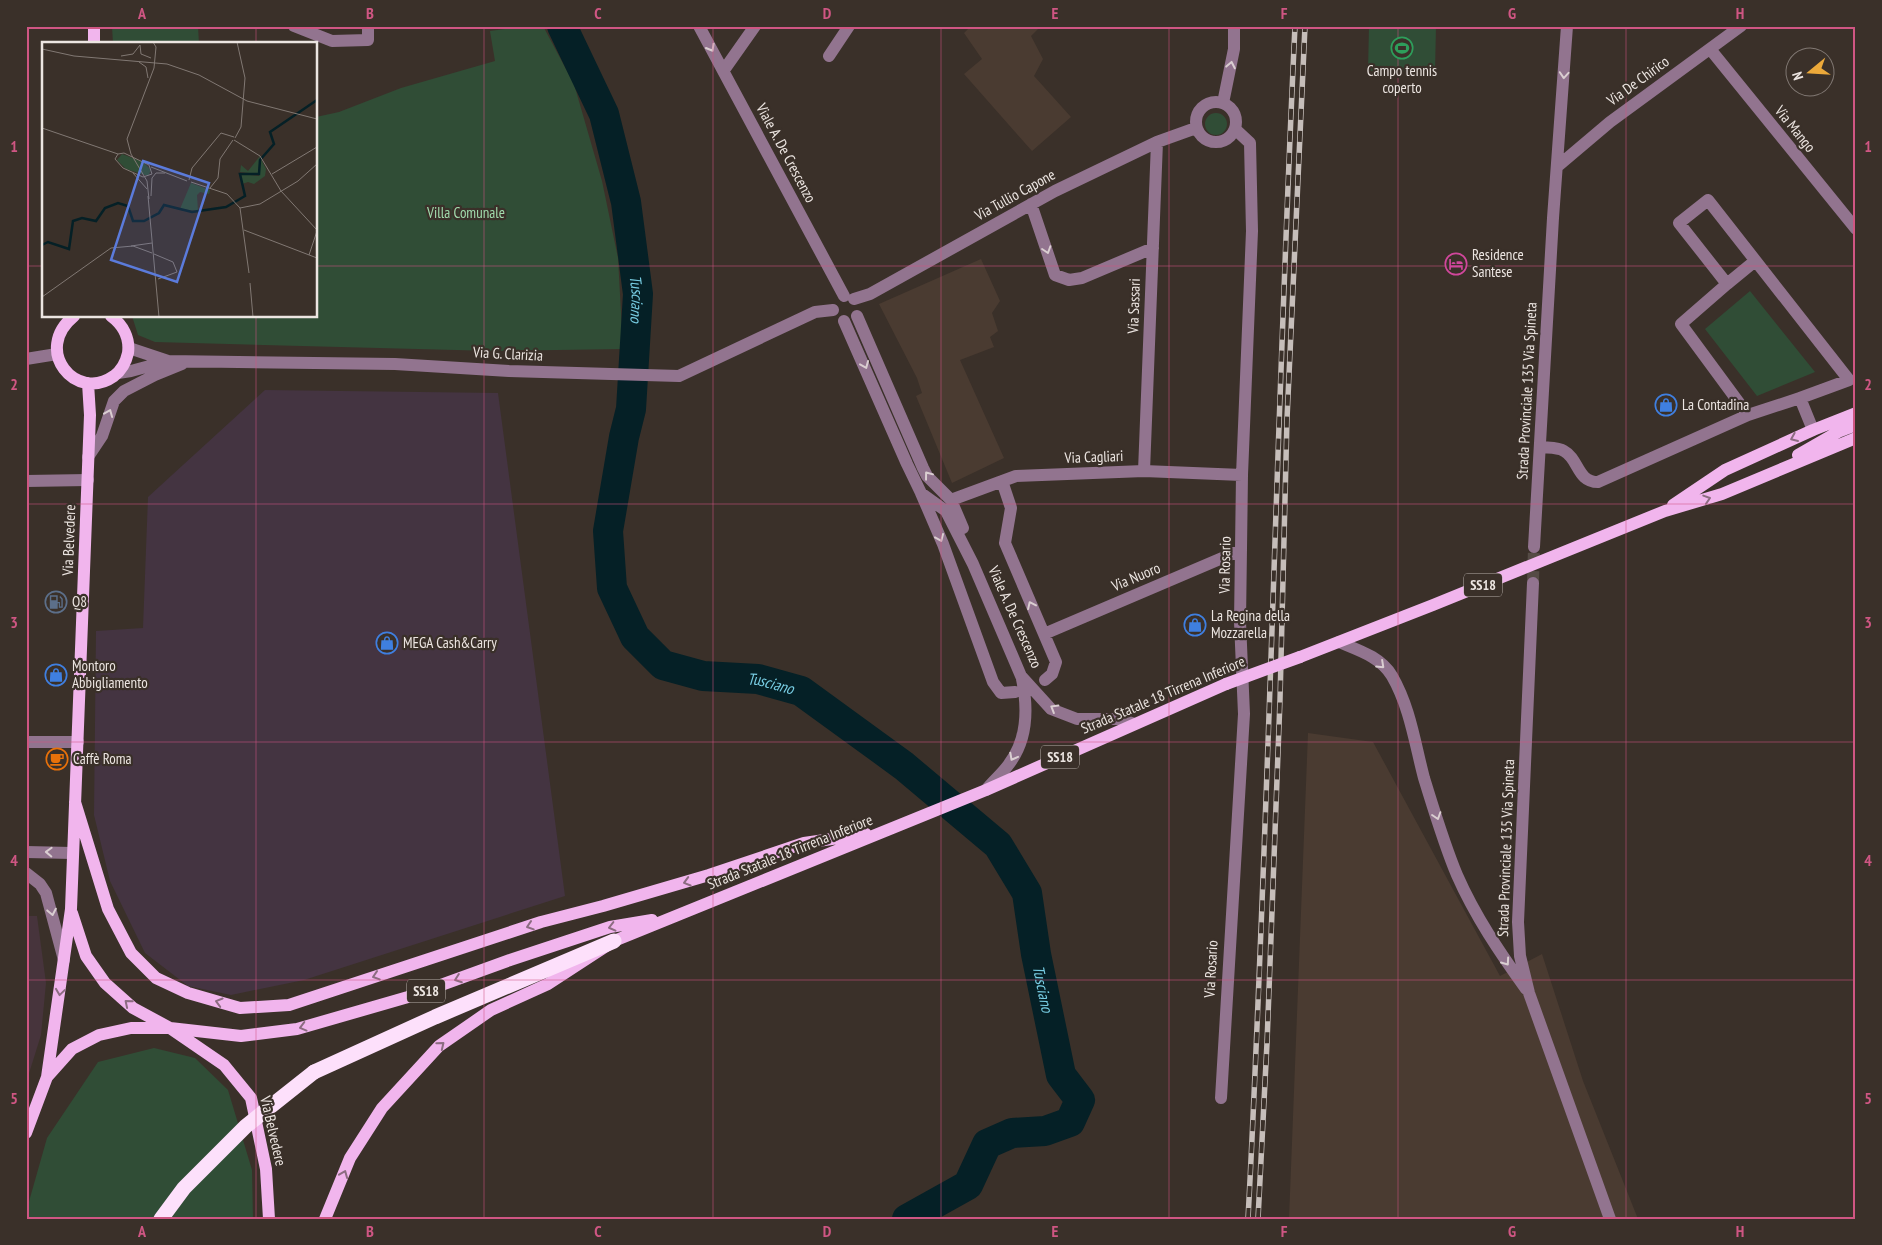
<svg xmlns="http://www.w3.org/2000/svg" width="1882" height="1245" font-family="'PT Sans Narrow',sans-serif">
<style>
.commercial{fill:#443441}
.built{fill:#4a3b31}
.medical{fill:#47343c}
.green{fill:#304d36}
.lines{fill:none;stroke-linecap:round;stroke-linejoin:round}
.river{stroke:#052026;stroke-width:30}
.minor-tunnel{stroke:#554b45;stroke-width:12;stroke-dasharray:12 6;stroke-linecap:butt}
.minor{stroke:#92748f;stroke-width:12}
.major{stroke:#f1b5ed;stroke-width:12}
.highway{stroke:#fde0fb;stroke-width:15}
.rail-casing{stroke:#c6beba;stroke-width:5.5}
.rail{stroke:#3a3029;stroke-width:4;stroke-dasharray:11;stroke-linecap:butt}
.major-bridge{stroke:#f1b5ed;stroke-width:12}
.highway-bridge{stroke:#fde0fb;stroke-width:15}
.oneway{stroke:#daced1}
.oneway2{stroke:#8c6c81}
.grid{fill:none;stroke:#cf5683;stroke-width:1;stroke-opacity:0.55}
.labels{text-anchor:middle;stroke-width:4.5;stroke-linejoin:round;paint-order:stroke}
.shield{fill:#3a3029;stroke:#b7afaa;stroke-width:1}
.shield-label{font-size:14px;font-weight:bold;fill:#ece5e1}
.poi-label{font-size:15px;fill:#ece5e1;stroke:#3a3029;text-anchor:start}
.street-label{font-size:15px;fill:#ece5e1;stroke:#3a3029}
.park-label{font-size:15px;fill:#a1dcad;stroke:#3a3029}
.water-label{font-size:16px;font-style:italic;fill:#78cde3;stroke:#3a3029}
.inset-river{fill:none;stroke:#052026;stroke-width:2.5}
.inset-road{fill:none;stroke:#817873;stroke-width:1}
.view{fill:#5b7bdb;fill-opacity:0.15;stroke:#5b7bdb;stroke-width:2.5}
.inset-edge{fill:none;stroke:#ece5e1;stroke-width:2.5}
.neatline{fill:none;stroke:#cf5683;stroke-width:2}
.grid-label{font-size:16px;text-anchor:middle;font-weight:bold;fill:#cf5683}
</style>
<rect width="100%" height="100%" fill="#3a3029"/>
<path class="commercial" d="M265,390L498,393L565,896L304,980L231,995L188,986L145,953L110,881L94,815L96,631L143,628L148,497Z"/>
<path class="built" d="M971,26H1041L1031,36L1043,59L1034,76L1071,117L1032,151L964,74L982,59L964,33Z
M981,259L1000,301L992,313L998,331L990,337L994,347L960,360L1004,458L952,483L916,396L922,393L917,378L879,304Z
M1308,733L1373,742L1500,976L1542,954L1583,1081L1638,1219H1289Z"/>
<path class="medical" d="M26,916H37L46,983L41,1035L26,1083Z"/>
<path class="green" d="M112,26H198L199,44H113Z
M526,26H543L574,84L602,181L618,258L623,349L494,351L155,342L138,335L132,316H316V117L339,112L401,88L495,61L490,31Z
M1369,26H1436L1435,72L1368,71Z
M1205 124a11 11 0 1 1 22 0a11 11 0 1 1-22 0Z
M1750,291L1815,372L1757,396L1705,329Z
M154,1048L195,1058L228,1090L252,1170L253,1219H26V1212L47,1138L98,1062Z"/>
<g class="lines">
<path class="river" id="s1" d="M562,26L604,114L626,202L638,294L631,409L624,437L608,531L612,588L635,637L663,665L703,676L758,679L801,691L904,766L998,845L1027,893L1036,954L1061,1075L1080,1100L1070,1122L1045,1131L1012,1133L987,1144L968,1185L907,1219"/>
<path class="minor-tunnel" d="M1533,583L1534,547"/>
<path class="minor" d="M294,26L332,41L368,40V26
M699,26L844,296
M1710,49L1856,229
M829,56L849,26
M724,70L755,26
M1196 122a20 20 0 1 1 40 0a20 20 0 1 1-40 0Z
M1223,103L1234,49V26
M1558,166L1610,122L1741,26
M1031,204L1055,275L1069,280L1082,278L1153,248
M1727,284L1755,261
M854,299L870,294L1055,191L1157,142L1196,128
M857,316L923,468L927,476L951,500L963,528
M844,321L907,464L921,493L946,511L973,564L1021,676L1051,709L1077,719H1120L1134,724
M129,348L168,361L395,364L509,371L679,376L815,312L833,310
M26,359L57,354
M118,373L131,371L168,361
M1748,415L1681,324L1727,284L1679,223L1708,200L1849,380L1800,398
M1540,447C1548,448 1558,447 1564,451C1579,459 1577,482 1598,482L1748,415L1800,398L1813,430
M88,457L102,436L114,401L124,391L155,375L182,364
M1144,471L1157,142
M26,481L88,480
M1002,481L1011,508L1005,543L1056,662L1052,674L1045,680
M921,493L943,544L993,682L1001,693L1015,692
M951,500L1016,476L1144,471L1242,475
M1534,547L1553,218L1567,26
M1533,583L1518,922L1520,956L1529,993L1610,1219
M1044,634L1241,550
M1339,642C1358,650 1381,657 1392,676C1410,707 1415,744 1424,778C1434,810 1444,844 1457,875C1475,916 1500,953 1526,989
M26,742H78
M986,790C993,781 1003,773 1009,764C1028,739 1028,708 1022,679
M26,852L72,853
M26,873L40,884L46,893L64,960
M1221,1098L1244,714L1240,622L1242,475L1252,231L1250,143L1235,129"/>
<path class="major" d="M94,26V44
M74,316C32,350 76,403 114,376C122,370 126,362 128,353C130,338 123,325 111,316
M1798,455L1838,432L1856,425
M1673,505L1725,470L1813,430L1856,413
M1300,657L1433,605L1665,511L1722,494L1856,438
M75,802L108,909L131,953L156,978L188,993L240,1008L289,1005L541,922L603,906L709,875L804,843L866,834
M72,913L86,956L105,983L133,1008L170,1028L241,1036L297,1029L408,997L510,960L610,927L652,920
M47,1077L71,909L90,415L88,383
M26,1133L47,1077L72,1049L99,1035L131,1028H170L224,1065L251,1098L266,1169L269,1219
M325,1219L350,1158L382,1108L439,1046L491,1010L548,984L614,941L986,790L1226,684"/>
<path class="highway" d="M314,1072L435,1017L614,941"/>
<g class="rail-casing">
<path id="rail" d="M1248,1219C1269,821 1276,424 1295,26
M1258,1219L1267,1043L1280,700L1287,419L1305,26"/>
</g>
<use href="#rail" class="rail"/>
<path class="major-bridge" d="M1226,684L1300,657"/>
<path class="highway-bridge" d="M161,1219L184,1188L246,1126L314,1072"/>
</g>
<defs><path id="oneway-chevron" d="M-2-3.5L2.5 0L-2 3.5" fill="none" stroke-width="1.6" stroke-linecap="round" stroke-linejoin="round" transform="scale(1.25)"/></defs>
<g class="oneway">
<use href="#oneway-chevron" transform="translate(711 48) rotate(60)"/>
<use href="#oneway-chevron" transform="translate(1231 65) rotate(-79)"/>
<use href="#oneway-chevron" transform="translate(1564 75) rotate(94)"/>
<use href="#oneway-chevron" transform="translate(1047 250) rotate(72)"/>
<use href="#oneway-chevron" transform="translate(865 365) rotate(67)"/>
<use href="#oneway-chevron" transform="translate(109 413) rotate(-68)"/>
<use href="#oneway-chevron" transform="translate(928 475) rotate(-127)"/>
<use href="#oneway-chevron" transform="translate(940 538) rotate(67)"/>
<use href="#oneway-chevron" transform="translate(1031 605) rotate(-115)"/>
<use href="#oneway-chevron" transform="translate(1381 665) rotate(43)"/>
<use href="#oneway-chevron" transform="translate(1054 708) rotate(-149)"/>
<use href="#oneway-chevron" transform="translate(1013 757) rotate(118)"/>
<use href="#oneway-chevron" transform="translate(1437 816) rotate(72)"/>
<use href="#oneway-chevron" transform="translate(49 852) rotate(-178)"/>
<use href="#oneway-chevron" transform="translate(52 912) rotate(79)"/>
<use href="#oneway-chevron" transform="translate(1506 962) rotate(55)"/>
</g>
<g class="oneway2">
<use href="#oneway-chevron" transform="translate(1794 438) rotate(157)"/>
<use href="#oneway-chevron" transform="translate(1707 499) rotate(-18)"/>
<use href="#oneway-chevron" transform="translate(687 882) rotate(164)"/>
<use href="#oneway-chevron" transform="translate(530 926) rotate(162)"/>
<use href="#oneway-chevron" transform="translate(612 927) rotate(166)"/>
<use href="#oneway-chevron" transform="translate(376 976) rotate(162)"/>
<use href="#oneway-chevron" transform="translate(458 979) rotate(160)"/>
<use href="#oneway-chevron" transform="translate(60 992) rotate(98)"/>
<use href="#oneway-chevron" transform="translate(219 1002) rotate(-164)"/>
<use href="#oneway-chevron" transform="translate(128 1003) rotate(-140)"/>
<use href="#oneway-chevron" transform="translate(303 1027) rotate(165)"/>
<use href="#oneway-chevron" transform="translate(441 1045) rotate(-39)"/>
<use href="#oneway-chevron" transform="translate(344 1174) rotate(-68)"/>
</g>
<path class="grid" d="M256,26V44M484,26V1219M713,26V1219M941,26V1219M1169,26V1219M1398,26V1219M1626,26V1219M26,266H44M316,266H1856M256,316V1219M26,504H1856M26,742H1856M26,980H1856"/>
<defs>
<g id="stadium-ring" transform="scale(1.125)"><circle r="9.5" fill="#3a3029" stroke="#2e9e5b" stroke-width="1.5"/><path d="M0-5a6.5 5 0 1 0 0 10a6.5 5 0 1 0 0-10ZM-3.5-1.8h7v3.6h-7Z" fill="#2e9e5b"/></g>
<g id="hotel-ring" transform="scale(1.125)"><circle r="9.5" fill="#3a3029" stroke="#d1479c" stroke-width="1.5"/><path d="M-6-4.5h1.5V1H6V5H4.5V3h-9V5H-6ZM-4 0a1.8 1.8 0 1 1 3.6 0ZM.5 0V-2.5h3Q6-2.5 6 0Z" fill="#d1479c"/></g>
<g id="shop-ring" transform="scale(1.125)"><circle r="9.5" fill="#3a3029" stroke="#3f7fe0" stroke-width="1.5"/><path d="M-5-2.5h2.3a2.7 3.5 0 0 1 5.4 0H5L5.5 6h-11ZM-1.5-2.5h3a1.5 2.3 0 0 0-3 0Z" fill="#3f7fe0"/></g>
<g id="fuel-ring" transform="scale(1.125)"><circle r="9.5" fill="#3a3029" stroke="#5c6f8a" stroke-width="1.5"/><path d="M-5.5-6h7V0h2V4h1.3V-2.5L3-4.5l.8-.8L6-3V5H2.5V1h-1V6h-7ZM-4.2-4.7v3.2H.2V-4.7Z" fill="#5c6f8a"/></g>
<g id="cafe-ring" transform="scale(1.125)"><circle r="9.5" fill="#3a3029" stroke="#e8710a" stroke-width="1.5"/><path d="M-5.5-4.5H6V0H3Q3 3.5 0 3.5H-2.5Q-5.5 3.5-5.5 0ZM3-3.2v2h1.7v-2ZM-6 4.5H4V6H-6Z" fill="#e8710a"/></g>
</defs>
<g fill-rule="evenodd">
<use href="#stadium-ring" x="1402" y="48"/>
<use href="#hotel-ring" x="1456" y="264"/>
<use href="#shop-ring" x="1666" y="405"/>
<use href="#fuel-ring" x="56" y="602"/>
<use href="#shop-ring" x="1195" y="625"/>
<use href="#shop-ring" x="387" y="643"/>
<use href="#shop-ring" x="56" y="675"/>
<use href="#cafe-ring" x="57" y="759"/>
</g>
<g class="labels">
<g class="shield">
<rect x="1464" y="573.5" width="38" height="23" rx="4"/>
<rect x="1041" y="745.5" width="38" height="23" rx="4"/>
<rect x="407" y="979.5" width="38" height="23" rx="4"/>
</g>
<g class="shield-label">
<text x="1483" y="590">SS18</text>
<text x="1060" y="762">SS18</text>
<text x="426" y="996">SS18</text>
</g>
<g class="poi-label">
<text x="1402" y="76" text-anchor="middle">Campo tennis<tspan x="1402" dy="17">coperto</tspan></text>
<text x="1472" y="260">Residence<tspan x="1472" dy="17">Santese</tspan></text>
<text x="1682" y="410">La Contadina</text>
<text x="72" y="607">Q8</text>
<text x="1211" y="621">La Regina della<tspan x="1211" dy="17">Mozzarella</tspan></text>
<text x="403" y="648">MEGA Cash&amp;Carry</text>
<text x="72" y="671">Montoro<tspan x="72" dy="17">Abbigliamento</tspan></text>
<text x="73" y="764">Caffè Roma</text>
</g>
<g class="street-label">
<text transform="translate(1638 81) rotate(-36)" y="5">Via De Chirico</text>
<text transform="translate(1795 129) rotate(51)" y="5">Via Mango</text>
<text transform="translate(786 153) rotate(62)" y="5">Viale A. De Crescenzo</text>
<text transform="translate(1015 195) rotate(-29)" y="5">Via Tullio Capone</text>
<text transform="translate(1134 306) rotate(-88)" y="5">Via Sassari</text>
<text transform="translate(508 354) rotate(3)" y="5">Via G. Clarizia</text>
<text transform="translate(1527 391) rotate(-87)" y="5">Strada Provinciale 135 Via Spineta</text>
<text transform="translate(1094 457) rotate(-2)" y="5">Via Cagliari</text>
<text transform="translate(69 540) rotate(-88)" y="5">Via Belvedere</text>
<text transform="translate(1225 565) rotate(-89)" y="5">Via Rosario</text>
<text transform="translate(1136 577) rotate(-23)" y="5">Via Nuoro</text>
<text transform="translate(1015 617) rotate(66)" y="5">Viale A. De Crescenzo</text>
<text transform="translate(1163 695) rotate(-23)" y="5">Strada Statale 18 Tirrena Inferiore</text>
<text transform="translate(1506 848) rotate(-88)" y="5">Strada Provinciale 135 Via Spineta</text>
<text transform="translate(790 852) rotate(-22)" y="5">Strada Statale 18 Tirrena Inferiore</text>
<text transform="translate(1211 969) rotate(-87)" y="5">Via Rosario</text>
<text transform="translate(273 1131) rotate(77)" y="5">Via Belvedere</text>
</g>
<g class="park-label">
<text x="466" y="218">Villa Comunale</text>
</g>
<g class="water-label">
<text dy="6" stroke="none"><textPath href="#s1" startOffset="286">Tusciano</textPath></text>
<text dy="6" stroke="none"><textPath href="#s1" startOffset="781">Tusciano</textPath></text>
<text dy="6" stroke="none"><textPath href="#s1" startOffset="1216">Tusciano</textPath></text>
</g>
</g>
<g transform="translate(42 42)">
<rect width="275" height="275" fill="#3a3029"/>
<path d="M80,112L101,120L109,128L106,134L84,127L75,118ZM218,114L216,132L198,130L199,123L206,129ZM219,117L224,127L223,134L212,142L206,140L200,142L199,132L217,134ZM149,141L168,148L167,152L158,150L155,153L156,169L138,167Z" fill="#304d36"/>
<path class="inset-river" d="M0,203L6,200L27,207L31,179L40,176L54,179L63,166L76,161L86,164L91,179H102L117,171L122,163L150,170L184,165L203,154L198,132H217L218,118L232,102L228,90L275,58"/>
<path class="inset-road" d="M98,3L99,12L109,16M0,7L32,14L125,22L157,33L205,59L275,77M79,14L91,12L98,3M97,20L104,25L106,36M0,86L76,112M193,96L199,85L203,36L195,0M192,98L218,114L239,149L275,188M82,111L107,123L110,132L101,135L81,126L73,117L76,112ZM109,125L145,139M91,131L105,147M230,132L275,105M147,138L150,126L179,91L192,95M149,140L185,152L198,166L207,231M168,146L176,136L178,117L191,98M106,154L117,275M109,154L110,136L114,131H123M107,157L105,139L89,112L85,97L112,26L114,5L111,0M198,166L218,162L256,139L275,122M202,188L275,216M89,204L110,201M112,212L131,220L135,230L116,237M267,213L275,189M208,241L211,275M0,255L69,206L91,204L110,211"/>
<path class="view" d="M101,119L167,141L135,240L69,218Z"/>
<rect width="275" height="275" class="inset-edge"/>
</g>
<rect width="1882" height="1245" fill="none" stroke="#3a3029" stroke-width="55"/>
<g transform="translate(1810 72) rotate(252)"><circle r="24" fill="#3a3029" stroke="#817873"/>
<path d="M0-4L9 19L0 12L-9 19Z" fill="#eca93a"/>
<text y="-8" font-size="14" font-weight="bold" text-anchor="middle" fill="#ece5e1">N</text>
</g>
<rect x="28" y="28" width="1826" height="1190" class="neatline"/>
<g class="grid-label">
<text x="142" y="19">A</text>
<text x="370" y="19">B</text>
<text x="598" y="19">C</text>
<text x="827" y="19">D</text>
<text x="1055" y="19">E</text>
<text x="1284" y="19">F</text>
<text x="1512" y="19">G</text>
<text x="1740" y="19">H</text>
<text x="14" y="152">1</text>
<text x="1868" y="152">1</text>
<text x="14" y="390">2</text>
<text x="1868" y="390">2</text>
<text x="14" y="628">3</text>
<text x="1868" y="628">3</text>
<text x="14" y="866">4</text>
<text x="1868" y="866">4</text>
<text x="14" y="1104">5</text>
<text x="1868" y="1104">5</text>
<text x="142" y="1237">A</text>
<text x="370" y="1237">B</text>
<text x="598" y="1237">C</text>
<text x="827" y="1237">D</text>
<text x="1055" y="1237">E</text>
<text x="1284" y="1237">F</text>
<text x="1512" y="1237">G</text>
<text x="1740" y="1237">H</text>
</g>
</svg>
